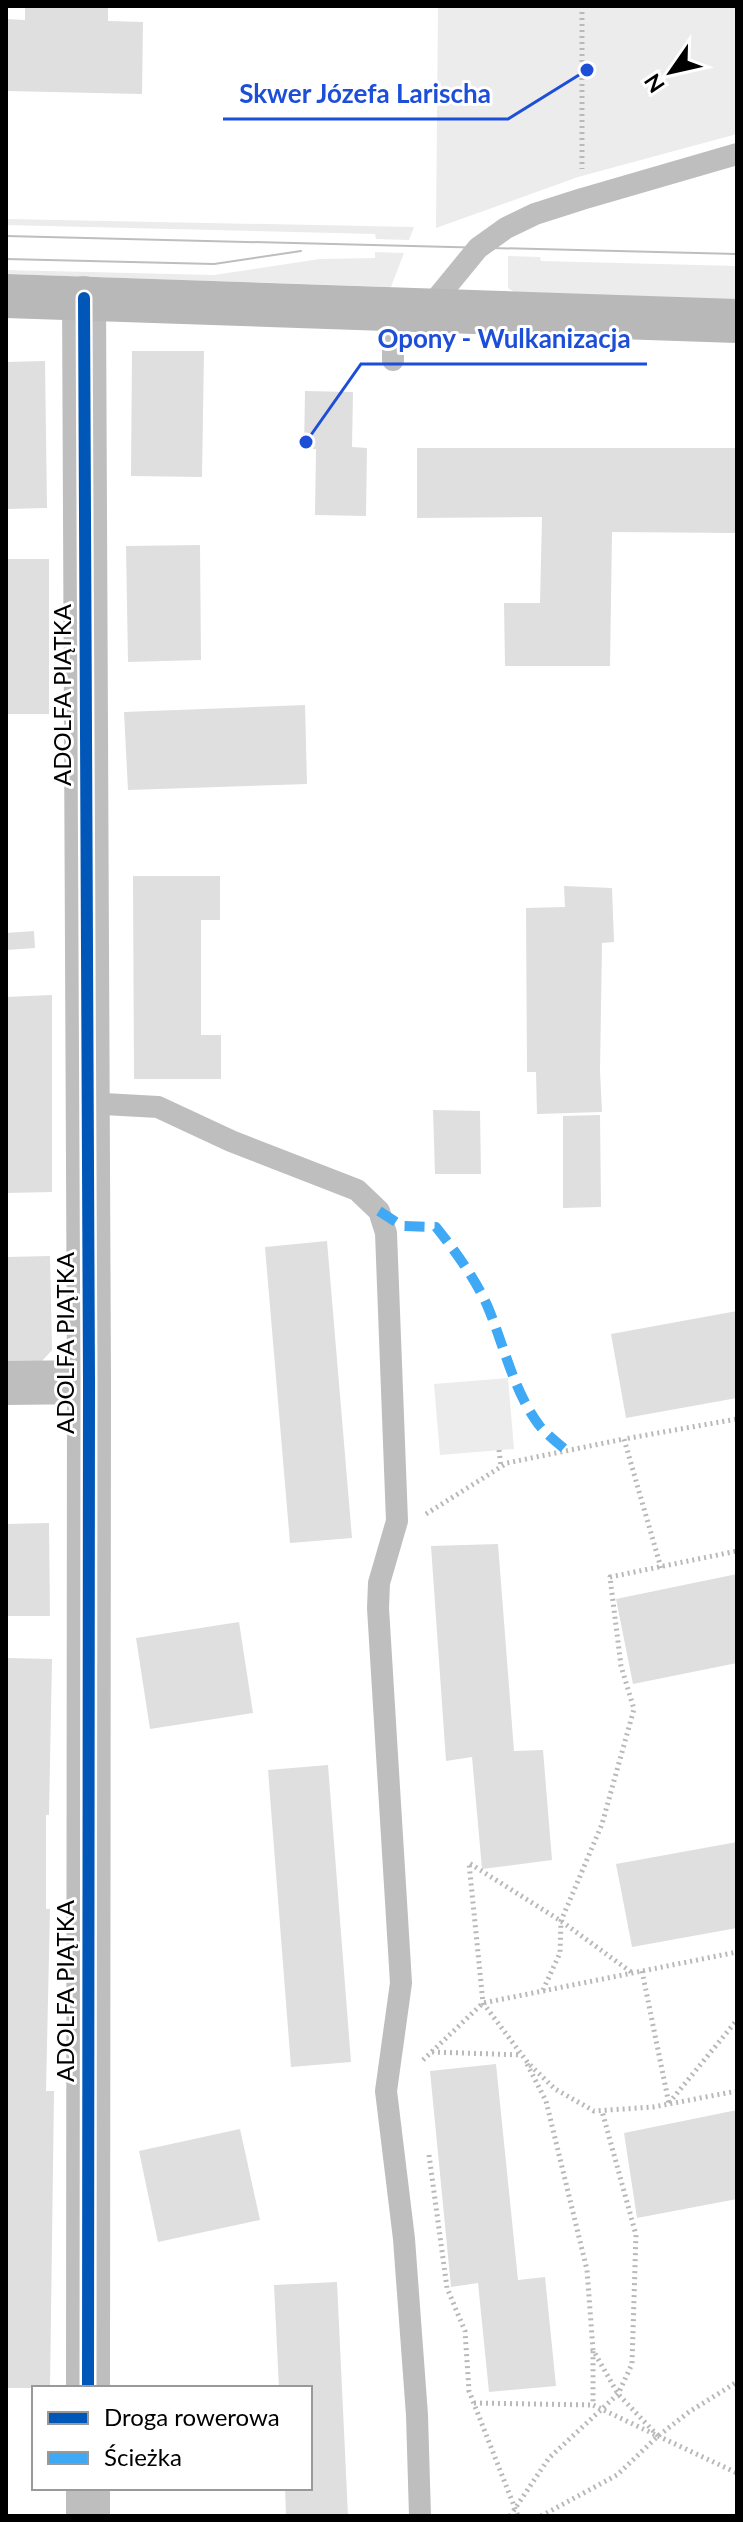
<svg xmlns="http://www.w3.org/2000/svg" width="743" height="2522" font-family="Lato,sans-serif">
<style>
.green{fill:#ececec}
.building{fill:#dfdfdf}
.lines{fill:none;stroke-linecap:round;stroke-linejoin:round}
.path{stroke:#b9b9b9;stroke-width:5;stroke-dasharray:2 4;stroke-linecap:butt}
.lane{stroke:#bebebe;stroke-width:22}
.street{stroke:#bebebe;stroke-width:44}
.secondary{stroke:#b8b8b8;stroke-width:44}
.tram{stroke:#bebebe;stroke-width:2}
.quiet{stroke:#3fa9f5;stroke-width:10;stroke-dasharray:20 10;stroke-linecap:butt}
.cycleway-casing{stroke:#fff;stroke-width:17}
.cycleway{stroke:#0057b8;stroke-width:12}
.labels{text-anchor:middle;stroke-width:6;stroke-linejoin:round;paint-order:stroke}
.street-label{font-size:24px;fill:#000;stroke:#fff}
.leader{fill:none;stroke:#1d4ed8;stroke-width:3}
.callout-dot{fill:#1d4ed8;stroke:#fff;stroke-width:3}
.callout-label{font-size:26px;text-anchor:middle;font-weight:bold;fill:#1d4ed8;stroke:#fff;stroke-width:6;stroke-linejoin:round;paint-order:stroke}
</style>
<rect width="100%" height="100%" fill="#fff"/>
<path class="green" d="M438,6H737V134L578,177L436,228Z
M6,219L414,227L409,240L376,239L375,234L6,225Z
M375,252L404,253L391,287L6,274V270L214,275L320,259L375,258Z
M508,256L540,257L541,261L737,266V300L514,292L508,288Z
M508,1378L514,1449L440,1455L434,1384Z"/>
<path class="building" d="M25,6H108V21L143,22L142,94L6,91V19L25,20Z
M132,351H204L202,477L131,476Z
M45,361L47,508L6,509V362Z
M305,391L353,392L352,447L367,448L366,516L315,515L316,449H304Z
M417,448H737V533L612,532L610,666H505L504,603H540L542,517L417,518Z
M200,545L201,660L128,662L126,546Z
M6,559H49V714H6Z
M305,705L307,784L128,790L124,712Z
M133,876H220V920H201V1035H221V1079H134Z
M564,886L612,888L614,942L602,943L600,1071L602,1112L537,1114L536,1072H527L526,908L565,907Z
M34,931L35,948L6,950V933Z
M52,995V1192L6,1193V997Z
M433,1110L480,1111L481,1174H435Z
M600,1115L601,1207L563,1208V1116Z
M327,1241L352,1538L290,1543L265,1247Z
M50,1256L52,1350L42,1361L6,1363V1257Z
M737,1311V1398L626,1418L611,1334Z
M49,1523L50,1616H6V1524Z
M498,1544L514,1751L543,1750L552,1860L482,1869L472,1757L446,1761L431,1546Z
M737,1574V1663L633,1684L616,1599Z
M239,1622L253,1713L150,1729L136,1638Z
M6,1658L52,1659L49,1815H46V1909H50L46,2091H54L50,2388H6Z
M328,1765L351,2062L291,2067L268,1770Z
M737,1842V1928L632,1947L616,1864Z
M496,2064L518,2280L545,2277L556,2386L489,2392L478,2283L451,2287L430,2071Z
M737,2110V2199L637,2218L624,2133Z
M240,2129L260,2220L158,2242L139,2151Z
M337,2282L348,2516H286L285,2488H310V2388H279L274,2285Z"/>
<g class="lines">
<path class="path" d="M582,6V169
M499,1450L501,1467
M426,1514L507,1463L624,1439
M661,1568L624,1439L737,1419
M642,1971L669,2104
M631,1972L561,1921L469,1863L483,2003L528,2063L555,2089L594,2111L653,2107L737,2091
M543,1990L560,1953L561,1921L602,1824L634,1709L621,1666L610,1577L737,1551
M432,2052L522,2055
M423,2060L483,2003L737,1952
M527,2064L546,2101L587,2270L593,2350L618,2394L658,2436L593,2405V2350
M669,2103L737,2020
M429,2155L447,2288L465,2331L469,2391L518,2516
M474,2403L593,2405
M658,2436L737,2473
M510,2516L549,2458L618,2394L632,2364L636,2235L602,2111
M541,2516L617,2475L658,2436L689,2412L737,2382"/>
<path class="lane" d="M428,309L478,248L506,228L535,214L582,199L737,154
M393,360V308
M86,1103L158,1107L231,1141L357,1190L379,1211L386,1233L397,1521L379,1583L378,1608L401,1983L386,2091L404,2239L417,2415L420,2516"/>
<path class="street" d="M84,298L89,1382L88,2388
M6,1383L89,1382
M88,2516V2488"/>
<path class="secondary" d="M6,296L737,321"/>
<path class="tram" d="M6,236L737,254
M6,259L214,264L301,251"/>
<path class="quiet" d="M379,1211L402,1226L436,1227C455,1251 474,1277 487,1305C504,1345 513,1390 539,1425C547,1435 558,1443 567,1451"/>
<g class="cycleway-casing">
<path id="cycleway" d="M84,298L89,1382L88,2388"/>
</g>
<use href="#cycleway" class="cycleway"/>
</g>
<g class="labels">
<g class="street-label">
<text transform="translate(63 695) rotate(-90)" y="8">ADOLFA PIĄTKA</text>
<text transform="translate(66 1343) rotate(-90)" y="8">ADOLFA PIĄTKA</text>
<text transform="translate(66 1991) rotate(-90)" y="8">ADOLFA PIĄTKA</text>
</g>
</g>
<path class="leader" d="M587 70L508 119H223M306 442L361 364H647"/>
<g class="callout-dot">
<circle cx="587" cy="70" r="8"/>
<circle cx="306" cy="442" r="8"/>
</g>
<g class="callout-label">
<text x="365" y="103">Skwer Józefa Larischa</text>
<text x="504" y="348">Opony - Wulkanizacja</text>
</g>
<rect width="743" height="2522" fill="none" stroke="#000000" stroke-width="16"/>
<rect x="32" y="2386" width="280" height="104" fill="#ffffff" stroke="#999999" stroke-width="2"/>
<rect x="48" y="2412" width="40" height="12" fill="#0057b8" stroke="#999999" stroke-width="2"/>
<text x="104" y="2426" font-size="24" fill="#000000">Droga rowerowa</text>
<rect x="48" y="2452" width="40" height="12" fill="#3fa9f5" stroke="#999999" stroke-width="2"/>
<text x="104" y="2466" font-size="24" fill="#000000">Ścieżka</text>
<g transform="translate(671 72) rotate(236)" stroke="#ffffff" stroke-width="6" paint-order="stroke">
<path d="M0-6L14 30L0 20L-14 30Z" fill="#000000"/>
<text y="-12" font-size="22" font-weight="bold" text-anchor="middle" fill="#000000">N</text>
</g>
</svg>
